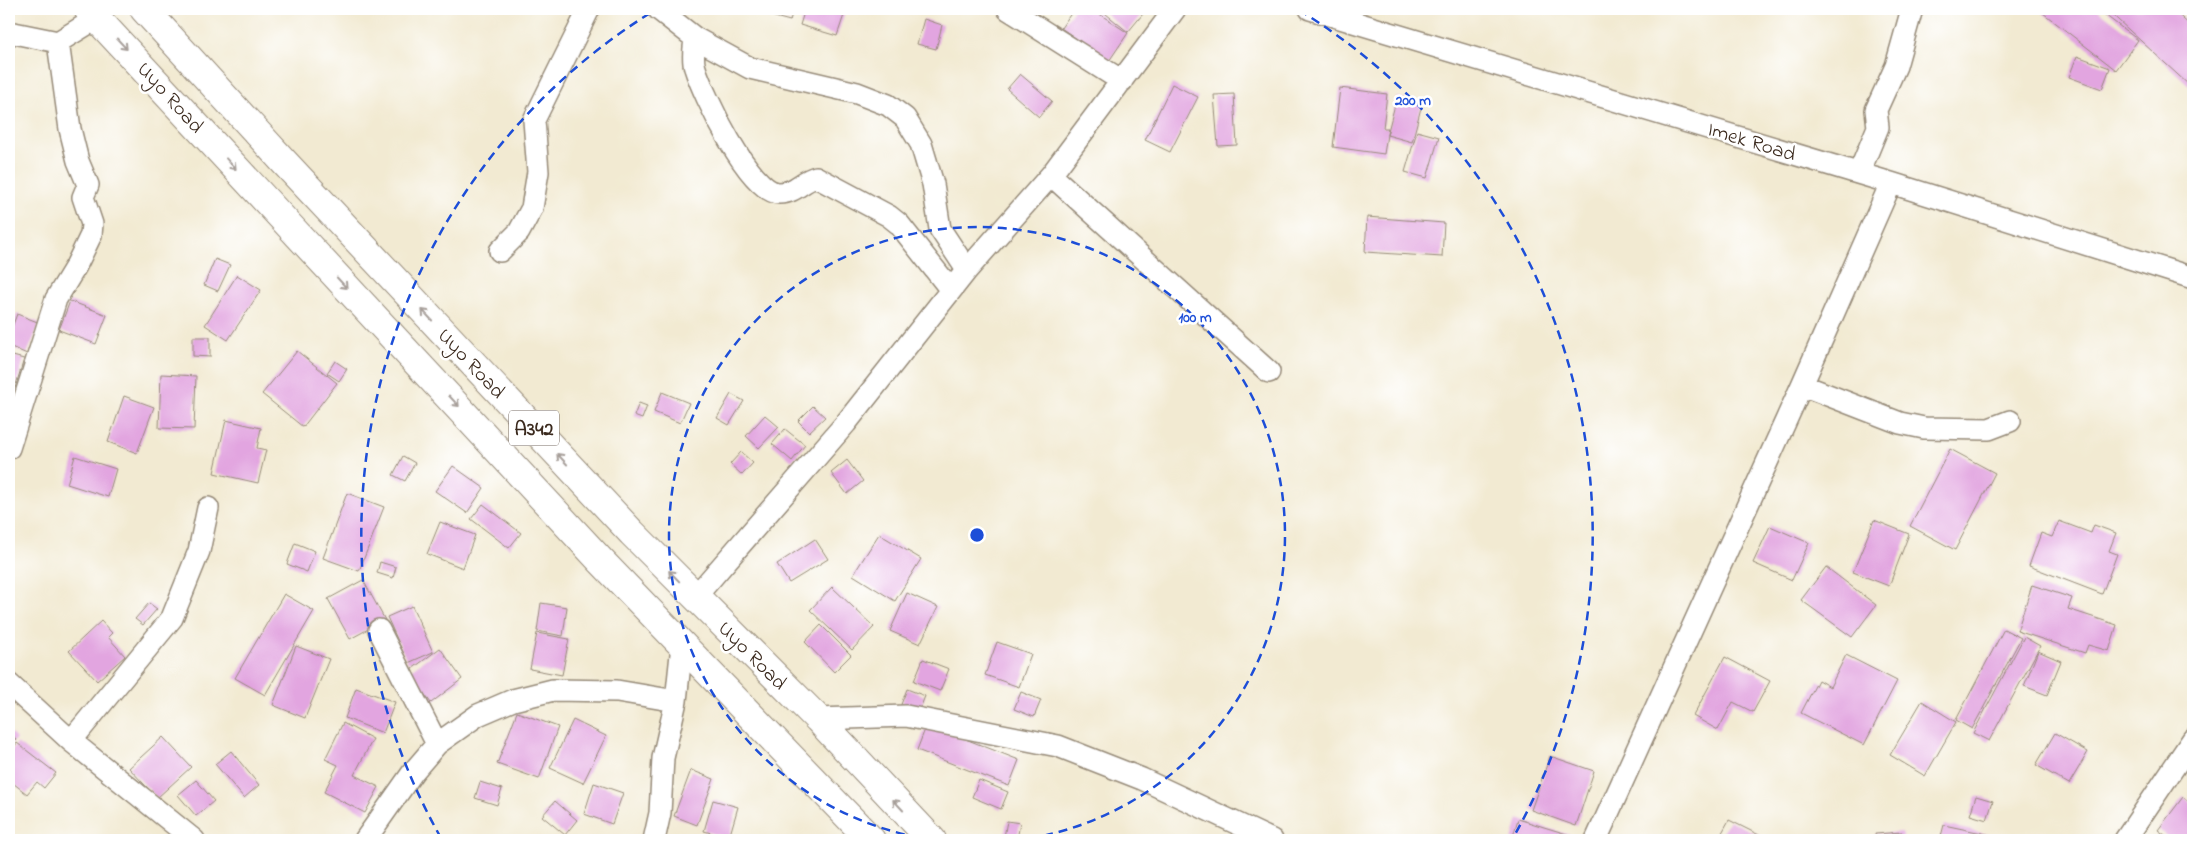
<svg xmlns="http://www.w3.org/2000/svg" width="2202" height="849" font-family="'Indie Flower',sans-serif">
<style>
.building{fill:#e2a5e0}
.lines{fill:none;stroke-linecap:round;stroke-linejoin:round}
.minor-casing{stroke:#968a78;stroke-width:24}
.trunk-casing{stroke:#968a78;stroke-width:30}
.minor{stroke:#fff;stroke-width:21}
.trunk{stroke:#fff;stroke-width:28}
.oneway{stroke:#a79f9a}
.ring{fill:none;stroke:#1d4ed8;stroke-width:2.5;stroke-dasharray:9 6}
.labels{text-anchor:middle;stroke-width:5;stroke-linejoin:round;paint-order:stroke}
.shield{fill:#fff;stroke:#766a62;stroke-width:1}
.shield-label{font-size:20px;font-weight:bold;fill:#3b2a1e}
.street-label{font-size:21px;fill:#3b2a1e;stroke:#fff}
.centre{fill:#1d4ed8;stroke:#fff;stroke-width:2.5}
.ring-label{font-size:15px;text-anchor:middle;font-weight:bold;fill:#1d4ed8;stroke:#fff;stroke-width:5;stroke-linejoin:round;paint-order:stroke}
</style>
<rect width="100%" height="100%" fill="#fff"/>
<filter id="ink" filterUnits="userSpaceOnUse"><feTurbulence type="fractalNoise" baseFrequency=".02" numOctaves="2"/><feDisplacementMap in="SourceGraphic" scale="10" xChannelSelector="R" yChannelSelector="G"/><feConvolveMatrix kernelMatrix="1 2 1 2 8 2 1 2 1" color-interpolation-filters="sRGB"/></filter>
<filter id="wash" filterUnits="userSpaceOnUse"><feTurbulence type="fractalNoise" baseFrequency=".0096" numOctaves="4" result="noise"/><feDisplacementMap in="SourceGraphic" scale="20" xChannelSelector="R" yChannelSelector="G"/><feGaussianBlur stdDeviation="1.12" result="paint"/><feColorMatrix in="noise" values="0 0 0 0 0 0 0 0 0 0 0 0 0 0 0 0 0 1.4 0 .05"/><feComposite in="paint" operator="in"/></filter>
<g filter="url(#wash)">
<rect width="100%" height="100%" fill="#f2ead2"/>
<g id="blocks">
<path class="building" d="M757,9H793L790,21L756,12Z
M805,9H846L837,36L800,25Z
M1074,9H1092L1128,33L1109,61L1061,28Z
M1100,9H1147L1128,32Z
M2038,9H2097L2138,40L2116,70Z
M2106,9H2172L2193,28V80L2189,85Z
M924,19L942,25L936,49L917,44Z
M2077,56L2110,68L2102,89L2069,77Z
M1020,74L1052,101L1039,117L1007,89Z
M1172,84L1198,97L1170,152L1145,140Z
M1340,88L1387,94L1383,128H1388L1384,154L1333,147Z
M1234,94L1237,145L1218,146L1214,95Z
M1397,97L1422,104L1412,142L1387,135Z
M1417,131L1439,137L1427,178L1405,172Z
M1367,217L1444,223L1442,257L1365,252Z
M215,259L230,265L218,291L204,285Z
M237,275L261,290L228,340L205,325Z
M70,301L107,315L96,344L59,330Z
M17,314L40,323L27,354L9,346V335Z
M193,337H210V357L193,356Z
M297,351L337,383L303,427L262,394Z
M9,355L24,359L15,388L9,386Z
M335,361L347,369L339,381L327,373Z
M161,374L196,376L194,429L159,428Z
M662,392L689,403L680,423L654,412Z
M731,394L744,401L729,425L717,418Z
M124,396L154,407L137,453L108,442Z
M639,403L647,406L642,419L634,416Z
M813,406L825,417L809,432L798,421Z
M765,415L779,427L759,448L746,436Z
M226,420L261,428L257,448L266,450L258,483L214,473Z
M785,429L805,445L792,461L772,444Z
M1950,449L1995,473L1955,550L1910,526Z
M741,452L753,463L742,475L730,464Z
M75,456L116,469L108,497L67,484Z
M403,456L415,463L405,481L393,475Z
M847,460L863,481L847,494L831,473Z
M453,466L484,488L467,513L435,491Z
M347,493L384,507L359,571L323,558Z
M483,504L521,533L509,548L471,519Z
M1874,520L1909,534L1889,586L1853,572Z
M2059,521L2091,533L2094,525L2116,533L2109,551L2117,554L2102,594L2029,566L2041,533L2052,537Z
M440,522L475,535L463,568L427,554Z
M1770,526L1809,543L1792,580L1753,563Z
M879,534L921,559L895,601L853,575Z
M815,539L828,559L789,583L777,564Z
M295,543L315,551L307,572L287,564Z
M380,562L396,567L393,578L377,573Z
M1826,567L1876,605L1852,637L1801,600Z
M363,580L385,620L350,639L328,599Z
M2032,585L2072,598L2068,609L2117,625L2109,651L2088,645L2085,653L2017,631Z
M832,587L874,627L852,650L810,610Z
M907,593L938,607L920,644L890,631Z
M284,594L314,611L265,695L235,678Z
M149,603L157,609L143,625L135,619Z
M541,603L567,607L563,636L537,631Z
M412,606L433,652L408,663L387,617Z
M101,621L112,633L108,637L125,656L97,681L69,651Z
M821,625L851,655L834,672L805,642Z
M2004,629L2021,638L1972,729L1956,720Z
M537,633L569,639L562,675L530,669Z
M2024,637L2040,646L1989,741L1973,733Z
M997,642L1031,654L1019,687L985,675Z
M296,646L329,659L305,718L273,705Z
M440,648L462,679L431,703L408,672Z
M2038,651L2061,661L2047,695L2024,686Z
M1846,655L1897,681L1864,745L1801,713L1818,680L1830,687Z
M1725,657L1770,681L1753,712L1733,702L1718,730L1693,716Z
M923,659L949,669L940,691L914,681Z
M356,688L395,702L383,733L345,718Z
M907,689L925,696L918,714L900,707Z
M1021,692L1041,700L1034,717L1014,709Z
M1922,701L1956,722L1925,776L1890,755Z
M517,712L558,727L539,779L497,764Z
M573,720L606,736L583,783L550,768Z
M343,723L373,739L354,775L379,787L365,813L324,792L338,765L325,759Z
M927,724L1019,760L1009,786L917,750Z
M9,731L16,739L9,746Z
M2055,733L2088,752L2069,784L2036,765Z
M163,737L191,767L157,798L129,768Z
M17,743L56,773L44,788L37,782L27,794L9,780V754Z
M231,751L259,785L244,798L215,764Z
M1550,756L1594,771L1576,826L1531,810Z
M691,770L714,779L697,825L674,816Z
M196,780L214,801L196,816L178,795Z
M979,780L1008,792L1001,809L972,797Z
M480,782L502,789L497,805L475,798Z
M594,783L623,793L612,824L584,814Z
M1976,796L1993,801L1987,820L1970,815Z
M2183,797L2193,805V840H2172L2158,830Z
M713,800L738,807L729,838L704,831Z
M555,801L577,820L565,835L542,816Z
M1518,819L1570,835L1568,840H1512Z
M1729,820L1769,840H1718Z
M1007,821L1020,823L1017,840L1004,837Z
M1944,825L2010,839V840H1940Z
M1902,832L1903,840H1876L1875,834Z"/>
</g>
</g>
<g filter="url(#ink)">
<use href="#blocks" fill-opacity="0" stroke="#968a78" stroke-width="1"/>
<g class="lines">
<g class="minor-casing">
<path id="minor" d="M658,9L695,38L750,68L857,93L888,105L905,118L921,144L933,184L940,229L967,270
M1008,9L1122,81
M1310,9L1891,183L2193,278
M9,32L58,42L97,18
M695,38C694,47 692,60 695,68C703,94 750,193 779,193C796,193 801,181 816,177L889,216L899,224L951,290
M1859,173L1878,127L1876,110L1896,66L1912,9
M1051,175L1269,372
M500,251L519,232L532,208L538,172L534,120L589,9
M1802,385L1900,423L1924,428L1989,429L2010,421
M9,448L56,299L76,266L91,235L92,224L83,197L88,185L78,161L70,129L58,42
M695,597L846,423L967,270L1051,175L1175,9
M379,630L437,744
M9,684L71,741L194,840
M818,719L906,716L1058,746L1142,779L1272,840
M71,741L172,618L199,551L208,508
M365,840L413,772L437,744L478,715L513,700L553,690L617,691L676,701
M654,840L660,813L663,758L676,701L682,645
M1596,840L1802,385L1891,183
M2125,840L2193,739"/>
</g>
<g class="trunk-casing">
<path id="trunk" d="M88,9L601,561L871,840
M144,9L285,163L632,533L818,719L932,840"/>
</g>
<use href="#minor" class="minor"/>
<use href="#trunk" class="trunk"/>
</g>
<defs><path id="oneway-shaft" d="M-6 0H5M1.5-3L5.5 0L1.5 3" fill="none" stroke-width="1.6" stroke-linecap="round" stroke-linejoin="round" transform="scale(1.25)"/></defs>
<g class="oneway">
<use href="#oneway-shaft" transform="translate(122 44) rotate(47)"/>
<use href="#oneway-shaft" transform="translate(231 164) rotate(48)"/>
<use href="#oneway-shaft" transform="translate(342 283) rotate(47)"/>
<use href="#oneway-shaft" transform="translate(427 315) rotate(-133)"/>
<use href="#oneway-shaft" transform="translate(454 401) rotate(47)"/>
<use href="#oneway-shaft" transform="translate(562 459) rotate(-133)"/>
<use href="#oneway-shaft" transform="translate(674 576) rotate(-134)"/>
<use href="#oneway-shaft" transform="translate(898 805) rotate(-133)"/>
</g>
</g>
<g class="ring">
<path d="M934 840A308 308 0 1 1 1020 840"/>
<path d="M441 838A616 616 0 0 1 655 10M1299 10A616 616 0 0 1 1513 838"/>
</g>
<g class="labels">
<rect class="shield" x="509" y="410.5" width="50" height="35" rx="4"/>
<g class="shield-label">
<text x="534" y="435">A342</text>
</g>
<g class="street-label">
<text transform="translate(171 97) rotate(48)" y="7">Uyo Road</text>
<text transform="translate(1752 141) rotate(17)" y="7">Imek Road</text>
<text transform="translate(472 363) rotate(47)" y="7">Uyo Road</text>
<text transform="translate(753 655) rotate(45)" y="7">Uyo Road</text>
</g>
</g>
<circle cx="977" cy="535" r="8" class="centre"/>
<g class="ring-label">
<text x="1413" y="105">200 m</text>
<text x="1195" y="322">100 m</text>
</g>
<rect width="2202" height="849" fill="none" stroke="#fff" stroke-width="30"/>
</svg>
